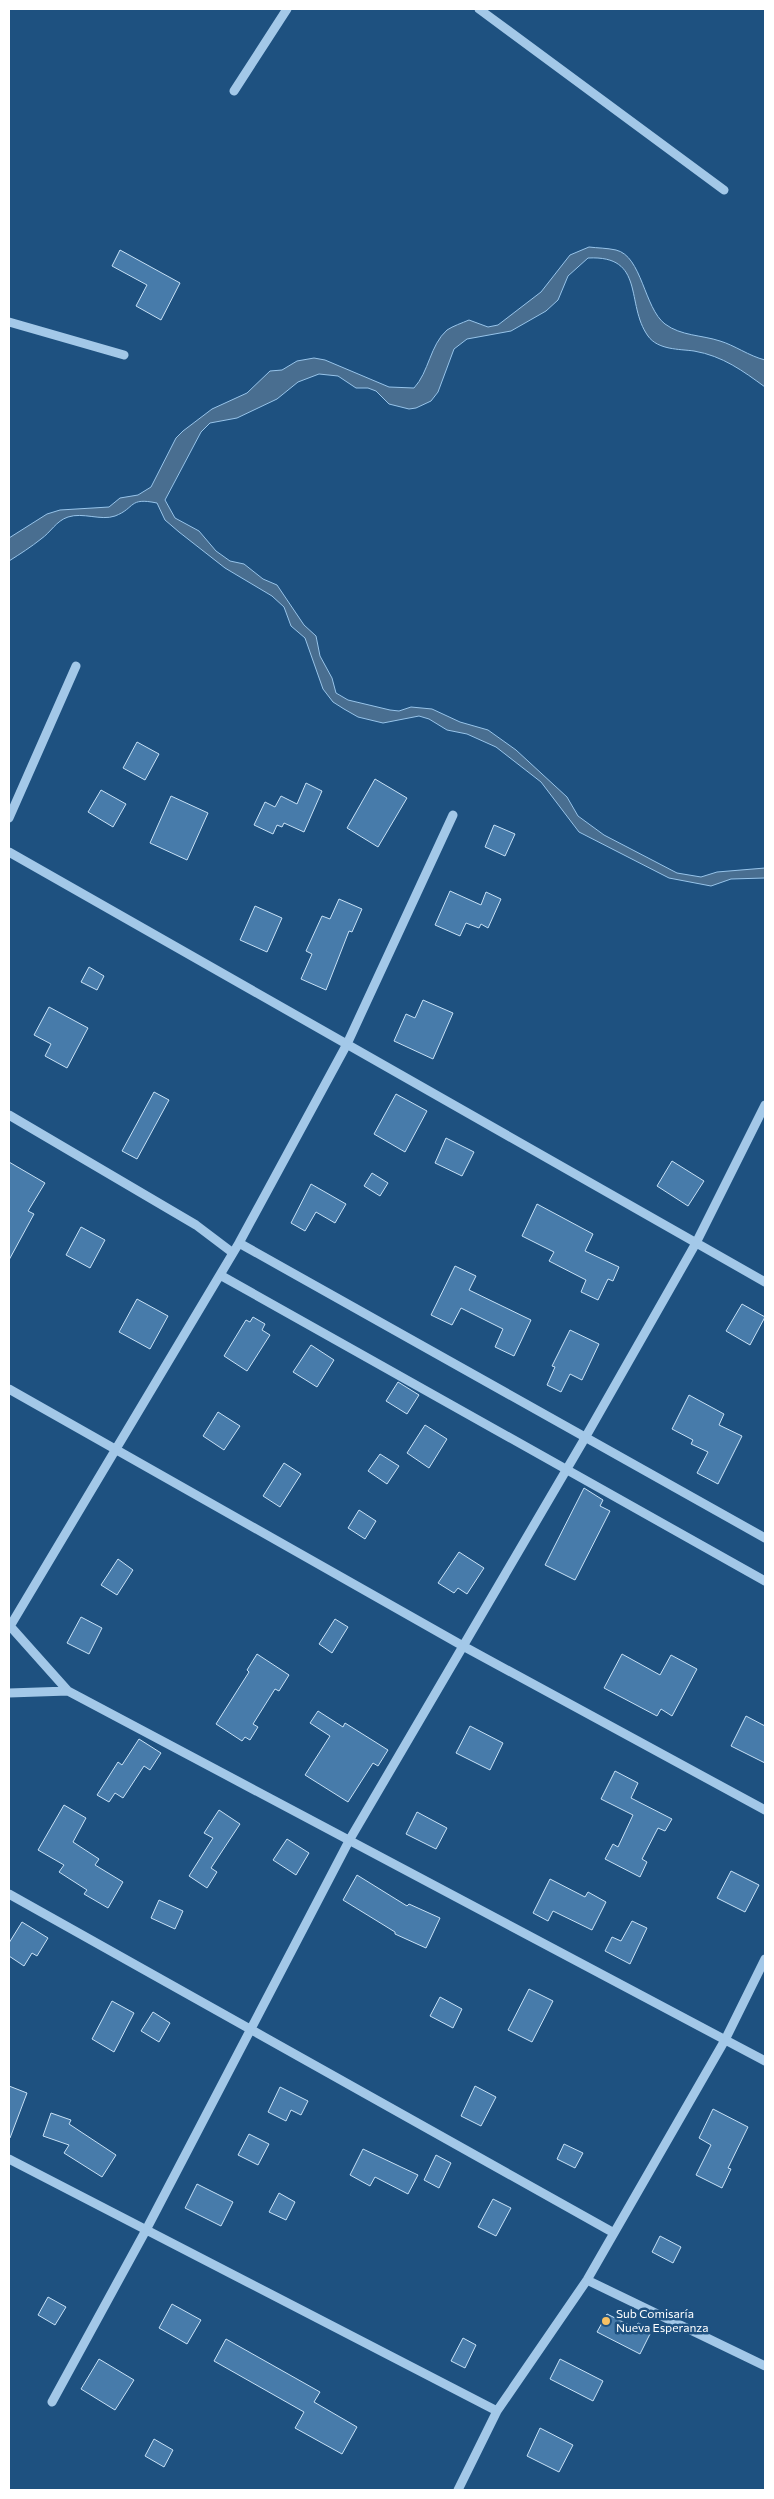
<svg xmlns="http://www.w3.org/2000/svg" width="774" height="2499" font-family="Commissioner,sans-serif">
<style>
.water{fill:#496e90;stroke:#97c4ea}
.building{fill:#477baa;stroke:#c7e1f6}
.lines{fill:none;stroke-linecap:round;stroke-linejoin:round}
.minor{stroke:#a3c8e8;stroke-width:9}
.poi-dot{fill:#f7c063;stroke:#1e5180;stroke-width:2}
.labels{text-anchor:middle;stroke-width:5;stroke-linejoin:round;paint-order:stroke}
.poi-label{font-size:12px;fill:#fff;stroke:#1e5180;text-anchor:start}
</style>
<rect width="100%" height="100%" fill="#1e5180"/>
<path class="water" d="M589,247C597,248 607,248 616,250C642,256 644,308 665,324C681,336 702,335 720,341C734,345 749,356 765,360V387C743,371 723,356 694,351C679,349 658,350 648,336C625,304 646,255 588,258L568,276L558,300L546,311L511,331L467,339L454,349L438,392L431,401L416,408L409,409L389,404L376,391L368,388H356L338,376L319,374L298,382L277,399L237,418L210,423L201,432L165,500L175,518L199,531L216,551L230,561L244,564L263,579L277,585L304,625L316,636L320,656L332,678L336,693L348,700L390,710L399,711L411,707L432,709L460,722L488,730L516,750L567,797L578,816L604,835L677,873L701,877L717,872L765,868V878L731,879L711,886L669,878L579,832L541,782L496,747L467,734L447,730L429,719L419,716L383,723L358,717L344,709L333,702L323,689L305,638L291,626L284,607L272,596L225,568L179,532L165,520L157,503C128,497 136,508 115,516C101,521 83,512 68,517C56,521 51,532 41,539C31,547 20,554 9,561V538L47,514L60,510L109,507L120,498L138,495L151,487L176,438L183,431L212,409L247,393L270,371L282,370L297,361L314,358L325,360L389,387L414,388C429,372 430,345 447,330C453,326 462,323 469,320L488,327L498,325L541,292L570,255Z"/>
<path class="building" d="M120,250L180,283L161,320L136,306L147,285L112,266Z
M137,742L159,754L145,780L123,768Z
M375,779L407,798L378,847L347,828Z
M306,783L322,791L304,832L284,823L282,827L277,825L273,834L254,825L265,802L275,807L281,796L297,804Z
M101,790L126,804L113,827L88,812Z
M171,796L208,813L187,860L150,843Z
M494,825L515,834L505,856L485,847Z
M450,891L481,905L486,892L501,899L488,928L481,924L479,928L466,923L460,936L435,925Z
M339,899L362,909L352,932L349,931L326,990L301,979L312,954L306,951L322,916L330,919Z
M255,906L282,918L267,952L240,940Z
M89,967L104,976L97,990L81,982Z
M423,1000L453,1013L433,1059L394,1041L406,1014L415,1018Z
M49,1007L88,1028L67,1068L45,1056L51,1044L34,1035Z
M154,1092L169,1100L137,1159L122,1151Z
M396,1094L427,1111L405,1152L374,1134Z
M446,1138L474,1152L462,1176L435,1163Z
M672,1161L704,1181L688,1206L657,1186Z
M9,1162L45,1183L28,1211L34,1214L9,1260Z
M372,1173L388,1183L380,1196L364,1186Z
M311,1184L346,1204L335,1223L316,1212L305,1231L291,1223Z
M537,1204L593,1234L585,1251L619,1267L613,1281L608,1279L598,1300L581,1292L586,1280L549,1261L554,1252L522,1236Z
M81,1227L105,1240L90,1268L66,1255Z
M455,1266L476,1276L469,1290L531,1320L514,1356L495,1347L503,1329L461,1308L452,1325L431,1315Z
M137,1299L168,1316L150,1349L119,1332Z
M742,1304L765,1317L750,1345L726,1331Z
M253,1317L265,1324L262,1330L270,1335L247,1371L224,1356L246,1320L250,1322Z
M570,1330L599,1344L582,1380L570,1374L561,1392L547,1385L555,1367L552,1366Z
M311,1345L334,1360L317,1387L293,1372Z
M398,1382L419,1395L407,1414L386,1401Z
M689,1395L724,1414L719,1425L742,1436L718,1484L697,1473L708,1452L691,1444L693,1440L672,1429Z
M218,1412L240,1426L224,1450L203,1436Z
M425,1425L447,1439L429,1468L407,1453Z
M380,1454L399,1466L387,1484L368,1471Z
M284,1463L301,1474L280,1507L263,1496Z
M584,1488L603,1500L600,1506L610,1511L575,1580L545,1565Z
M359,1510L376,1521L365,1539L348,1528Z
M459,1552L484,1568L467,1594L458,1588L454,1593L438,1583Z
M118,1559L133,1570L117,1595L101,1585Z
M81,1617L102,1628L89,1654L67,1643Z
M335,1619L348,1627L332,1653L319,1644Z
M257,1654L289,1675L279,1691L275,1689L253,1724L258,1727L250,1740L245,1737L242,1741L216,1724L249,1672L247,1670Z
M622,1654L660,1675L671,1655L697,1669L672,1716L661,1709L657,1716L604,1688Z
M318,1711L343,1727L345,1723L388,1750L378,1766L373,1763L348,1802L305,1775L330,1736L310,1723Z
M746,1716L765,1726V1763L731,1746Z
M470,1726L503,1743L490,1770L456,1753Z
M139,1739L161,1753L150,1770L144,1766L123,1798L115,1793L109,1802L97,1795L118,1762L122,1765Z
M615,1771L638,1783L631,1798L672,1819L665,1831L658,1828L642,1859L647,1862L640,1877L605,1859L613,1844L618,1847L633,1815L601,1799Z
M64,1805L86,1818L73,1842L99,1859L95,1865L123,1882L108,1908L84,1894L87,1890L59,1872L64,1865L38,1850Z
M219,1810L240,1824L211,1868L217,1872L207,1888L189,1876L213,1838L204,1833Z
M417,1812L447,1828L436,1849L406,1834Z
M287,1839L309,1853L296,1875L273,1860Z
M731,1871L759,1885L745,1912L717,1898Z
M357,1875L407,1906L409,1904L440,1918L426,1948L395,1934V1932L343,1900Z
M550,1879L585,1897L588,1892L606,1902L592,1930L553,1911L548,1921L533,1913Z
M159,1900L183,1911L175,1929L151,1918Z
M632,1921L647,1928L630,1964L605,1951L612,1937L621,1941Z
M22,1922L48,1938L37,1956L32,1953L24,1966L9,1956V1943Z
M529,1989L553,2001L532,2042L508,2030Z
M440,1997L462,2009L453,2028L430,2016Z
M112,2001L134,2013L114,2052L92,2039Z
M153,2012L170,2023L159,2042L141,2031Z
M9,2086L27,2093L10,2138H9Z
M475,2086L496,2097L481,2126L461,2116Z
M280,2087L308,2101L301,2115L291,2110L286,2121L268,2112Z
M713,2109L748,2127L728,2168L731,2169L722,2188L696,2175L711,2145L699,2138Z
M51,2113L71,2120L69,2124L116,2155L102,2177L64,2153L69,2145L43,2136Z
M249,2134L269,2144L258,2165L238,2155Z
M564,2144L583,2153L575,2168L557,2159Z
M363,2149L418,2175L408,2194L375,2177L370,2186L350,2175Z
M436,2155L451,2163L439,2188L424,2180Z
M197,2184L233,2202L221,2226L185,2208Z
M279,2193L295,2202L286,2220L269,2212Z
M493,2199L511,2208L496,2236L478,2227Z
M660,2236L681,2247L673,2263L652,2252Z
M48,2297L66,2307L55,2325L38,2315Z
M172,2304L201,2320L187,2344L159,2328Z
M607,2314L635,2328L638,2323L652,2330L640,2354L597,2332Z
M463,2338L476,2345L465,2368L451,2361Z
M226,2339L320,2392L314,2402L357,2427L342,2454L295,2428L304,2412L214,2361Z
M99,2359L134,2380L115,2410L81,2389Z
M560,2359L603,2381L593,2401L550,2379Z
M540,2428L573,2445L559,2472L527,2456Z
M154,2439L173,2450L164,2467L145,2456Z"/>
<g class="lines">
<path class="minor" d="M479,9L724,190
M234,91L287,9
M9,322L124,355
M9,818L76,666
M9,852L765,1282
M9,1115L196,1225L233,1253
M239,1243L765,1538
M220,1275L765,1581
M9,1389L463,1646L765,1810
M10,1626L68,1691L765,2061
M9,1628L239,1243L347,1044L453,815
M9,1693L68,1691
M9,1894L614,2233
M9,2159L497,2411L587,2280L725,2040L765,1959
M587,2280L765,2366
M52,2402L146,2230L350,1839L585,1438L696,1243L765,1105
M458,2490L497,2411"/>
</g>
<circle class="poi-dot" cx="606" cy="2321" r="5"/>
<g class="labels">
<g class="poi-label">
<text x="616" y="2318">Sub Comisaría<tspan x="616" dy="14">Nueva Esperanza</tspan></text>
</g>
</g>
<rect width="774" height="2499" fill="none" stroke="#ffffff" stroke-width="20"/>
</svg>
